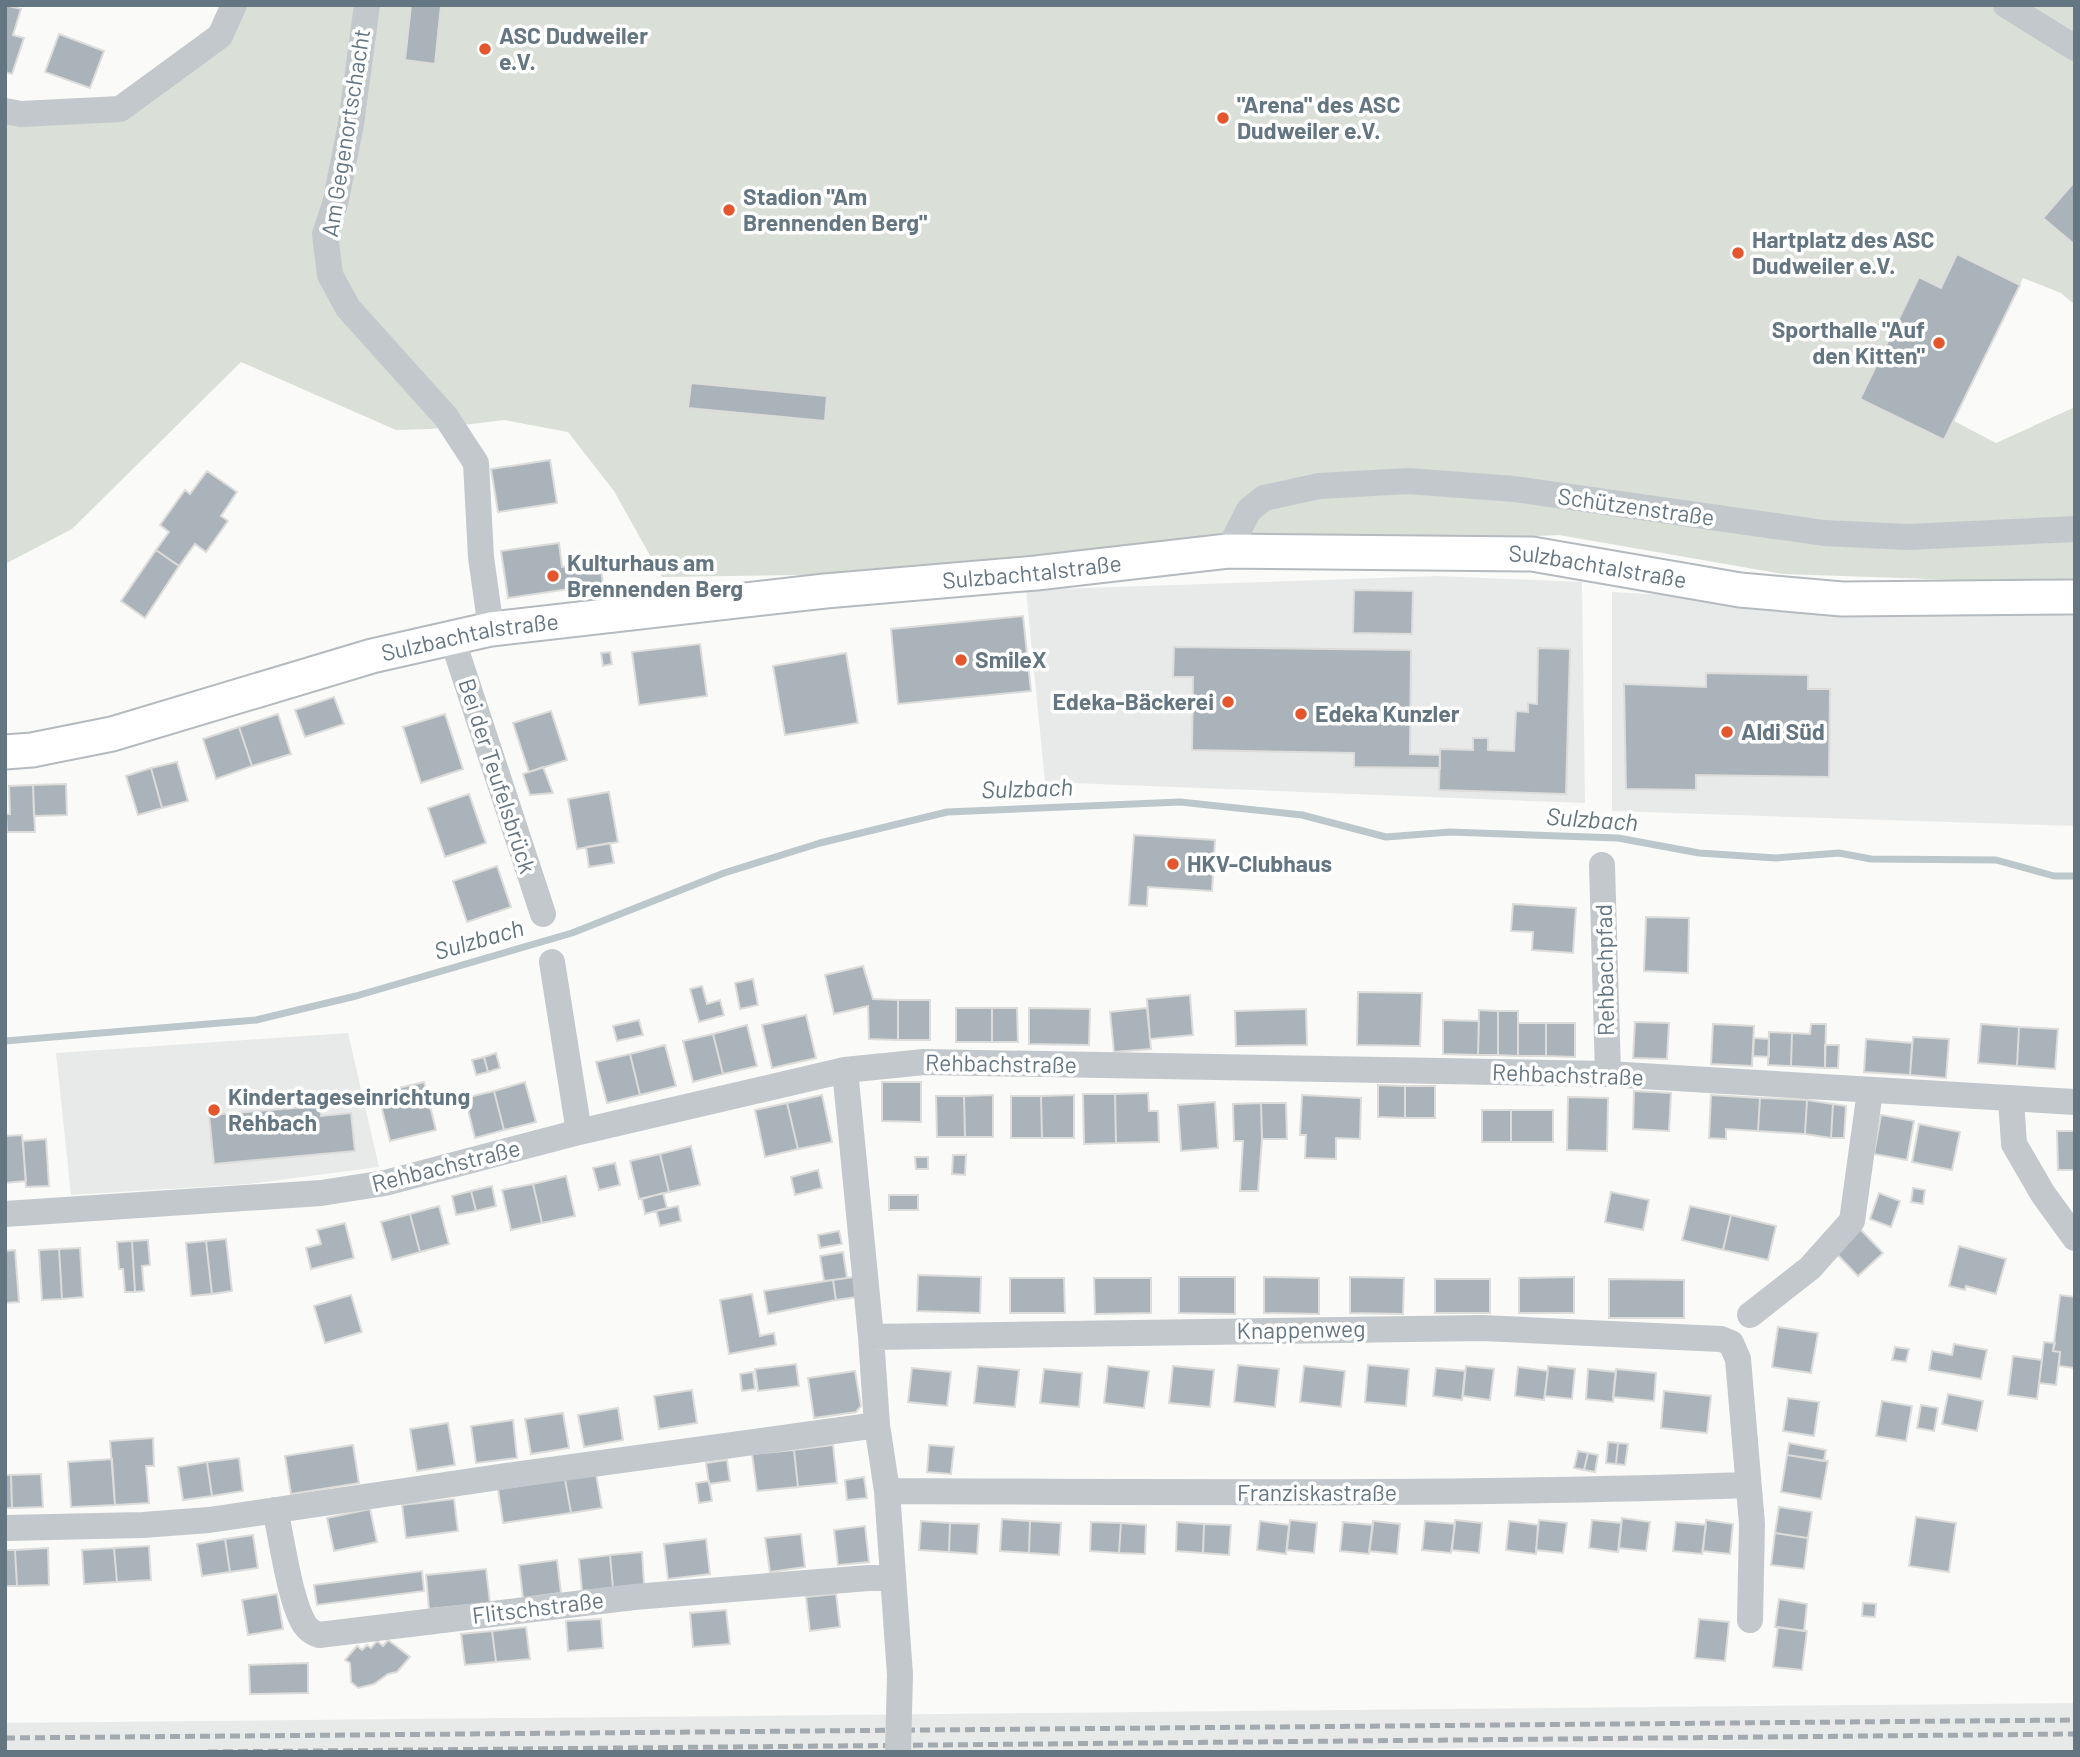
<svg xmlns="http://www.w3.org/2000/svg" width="2080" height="1757" font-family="Barlow,sans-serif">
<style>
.built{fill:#e8e9e9}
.green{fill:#dadfd7}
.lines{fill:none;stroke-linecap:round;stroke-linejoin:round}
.stream{stroke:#bbc7cb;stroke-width:7}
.building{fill:#aab3b9;stroke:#dcdcda;stroke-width:2}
.major-casing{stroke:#b5babe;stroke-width:37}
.minor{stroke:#c3c8cc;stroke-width:26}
.major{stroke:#fff;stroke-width:33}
.rail{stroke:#a2aab0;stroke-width:5;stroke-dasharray:10 5;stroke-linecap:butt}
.minor-bridge{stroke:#c3c8cc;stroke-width:26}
.poi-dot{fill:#e4572e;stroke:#fff;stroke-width:2.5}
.labels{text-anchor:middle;stroke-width:7;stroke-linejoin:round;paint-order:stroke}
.poi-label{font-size:23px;font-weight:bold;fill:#657683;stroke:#fff;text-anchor:start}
.street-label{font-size:23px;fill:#657683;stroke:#fff}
.water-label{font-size:24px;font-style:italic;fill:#60757c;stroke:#fff}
</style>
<rect width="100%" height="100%" fill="#fafaf8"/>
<path class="built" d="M1438,576L1582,582L1585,803L1045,782L1026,590Z
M1612,592L2075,616V826L1612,811Z
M348,1033L379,1167L249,1184L71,1195L56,1053Z
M2075,1703V1752L1546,1747L1168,1752H5V1723Z"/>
<path class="green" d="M234,5H2075V305L2061,293L2023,278L1954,421L1996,443L2075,407V584L1783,574L1559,535L1116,553L862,574L662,577L614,491L568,432L504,420L431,429L396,430L241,362L72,529L5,564V111L120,109Z"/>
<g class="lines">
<path class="stream" d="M5,1041L256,1020L356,996L572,933L724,873L820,843L947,812L1180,802L1302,815L1386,837L1450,832L1618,838L1699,853L1776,858L1839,853L1871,859L1996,860L2054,876H2075"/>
</g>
<path class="building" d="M5,5L21,9L13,35L24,38L12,74L5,72Z
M411,5H441L435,64L405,60Z
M59,34L104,51L90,88L45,72Z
M2075,181V245L2043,218Z
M1957,254L2020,285L1944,440L1860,399L1919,277L1941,288Z
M691,383L827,396L825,421L688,408Z
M550,460L557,503L498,512L491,469Z
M207,471L237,492L221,516L228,521L206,552L195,544L179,566L156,550L169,532L160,525L185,490L190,494Z
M559,543L562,567L600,562L603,584L508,598L501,551Z
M156,550L179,566L145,618L121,601Z
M1354,590L1413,591L1412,634L1353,633Z
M1023,616L1031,691L898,704L891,629Z
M700,644L707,696L639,705L632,652Z
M1174,647L1411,650L1410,754L1440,755V768L1354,767V753L1192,750L1193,677H1173Z
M1538,648L1570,649L1566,794L1439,790L1440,749L1473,750V738H1488V750L1514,751L1516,711L1528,712V703L1537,704Z
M610,652L612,664L603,666L601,653Z
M846,653L858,723L785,735L773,666Z
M1706,673L1808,675V689H1830L1829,777L1696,775V790L1626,789L1624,684L1706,687Z
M334,697L344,724L305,737L295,710Z
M551,711L567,760L529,772L513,723Z
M278,714L291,754L252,766L239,727Z
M445,714L463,769L421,783L403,727Z
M239,727L252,766L216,779L203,739Z
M177,762L188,801L162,808L151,768Z
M543,767L553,793L530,795L523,774Z
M151,768L162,808L138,815L126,776Z
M66,784L67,815L34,816L33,785Z
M33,785L35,832H7L6,814H10L9,786Z
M609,792L618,842L577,849L568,799Z
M469,794L486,843L445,857L428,808Z
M1134,835L1215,840L1212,891L1148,887L1147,906L1129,905Z
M610,843L614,863L589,867L586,847Z
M497,866L511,907L467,922L453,881Z
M1513,904L1576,908L1573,953L1532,950L1533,932L1511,931Z
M1646,917L1689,918L1688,973L1644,971Z
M863,966L873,999L898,1000V1040L869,1039L868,1006L834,1014L825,975Z
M753,979L758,1005L740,1009L735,983Z
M702,986L707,1004L720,1000L724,1015L699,1022L690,989Z
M1358,992L1422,993L1420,1046L1357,1045Z
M1190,995L1193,1035L1150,1039L1147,999Z
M898,1000H930V1040H898Z
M956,1008H992V1042H956Z
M992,1008H1017L1018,1042H992Z
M1029,1008L1090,1009L1089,1045L1029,1044Z
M1147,1008L1151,1049L1114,1052L1110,1012Z
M1306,1009L1307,1045L1236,1046L1235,1011Z
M1479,1010L1498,1011V1055H1478Z
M1498,1011H1518V1056L1498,1055Z
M806,1015L816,1058L772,1068L762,1025Z
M639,1020L643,1035L617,1041L613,1026Z
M1443,1020L1479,1021L1478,1055L1443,1054Z
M1635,1022L1669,1023L1667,1059L1633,1058Z
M1518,1023H1546V1056H1518Z
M1546,1023H1575V1057L1546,1056Z
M1713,1024L1754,1026L1752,1066L1711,1064Z
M1811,1024H1826L1825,1068L1791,1066L1792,1033L1810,1034Z
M1981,1024L2019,1027L2017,1066L1978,1063Z
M747,1025L757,1066L723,1074L713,1034Z
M2019,1027L2058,1029L2055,1069L2017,1066Z
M1769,1032L1792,1033L1791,1066L1768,1065Z
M713,1034L723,1074L693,1082L683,1041Z
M1913,1037L1949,1039L1946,1078L1910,1075Z
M1754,1038L1769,1039V1057L1753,1056Z
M1866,1039L1912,1043L1910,1075L1864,1072Z
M665,1045L676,1086L640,1095L630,1054Z
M1825,1045H1839L1838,1068H1825Z
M496,1053L500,1068L488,1072L484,1057Z
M630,1054L640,1095L607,1103L596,1062Z
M484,1057L488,1072L476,1075L472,1060Z
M424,1082L436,1130L390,1141L378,1093Z
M525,1082L536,1122L504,1130L494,1091Z
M882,1082H921V1122L882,1121Z
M1378,1085L1405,1086V1118L1378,1117Z
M1405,1086H1435V1118H1405Z
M494,1091L504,1130L475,1138L465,1098Z
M1634,1091L1671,1093L1669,1131L1633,1129Z
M1148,1093L1149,1111H1158L1159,1142L1116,1143L1115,1094Z
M1083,1094H1115L1116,1143L1084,1144Z
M822,1095L832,1142L798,1149L787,1103Z
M993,1095V1137H965L964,1096Z
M1074,1095V1138H1042L1041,1096Z
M1302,1095L1361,1098L1360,1139L1336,1138V1159L1305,1158L1306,1135H1300Z
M1711,1095L1760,1098L1758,1131L1726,1129V1139L1709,1138Z
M936,1096H964L965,1137H937Z
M1011,1096H1041L1042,1138H1011Z
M1568,1097L1608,1098L1607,1151L1567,1150Z
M1760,1098L1807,1100L1805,1134L1758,1131Z
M1807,1100L1833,1104L1831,1138L1805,1134Z
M1215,1102L1218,1148L1181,1151L1178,1105Z
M787,1103L798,1149L765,1157L755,1110Z
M1261,1103H1286L1287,1139H1262Z
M1261,1103L1262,1139L1258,1191H1240L1243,1141H1234L1233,1104Z
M1833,1104L1846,1106L1844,1138H1831Z
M320,1106L321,1116L351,1113L355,1151L214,1164L209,1115Z
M1482,1110H1511V1142H1482Z
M1511,1110H1553V1142H1511Z
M1881,1115L1914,1121L1907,1160L1874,1154Z
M1919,1124L1960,1132L1952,1170L1912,1162Z
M2057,1131H2075V1170H2058Z
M22,1135L26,1181L5,1183V1136Z
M46,1139L49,1186L26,1187L23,1141Z
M691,1146L700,1185L669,1192L660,1154Z
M660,1154L669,1192L639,1199L630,1161Z
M953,1155H966L965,1175L952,1174Z
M915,1157H928V1169H916Z
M615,1163L620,1185L599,1190L593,1168Z
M818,1170L822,1188L795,1195L791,1177Z
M566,1176L575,1216L542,1223L533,1184Z
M533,1184L542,1223L511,1230L502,1190Z
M492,1186L496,1206L476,1211L471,1191Z
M1913,1188L1925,1190L1923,1204L1911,1202Z
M471,1191L476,1211L456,1215L452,1196Z
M1611,1192L1649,1200L1643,1230L1605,1222Z
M663,1193L667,1208L645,1214L642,1199Z
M1879,1193L1900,1201L1891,1227L1870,1219Z
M889,1195H918V1210H889Z
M439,1206L449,1244L420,1252L410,1214Z
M678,1206L681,1221L660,1226L656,1211Z
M1690,1206L1731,1215L1723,1250L1682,1240Z
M410,1214L420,1252L392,1260L381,1222Z
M1731,1215L1776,1226L1768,1260L1723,1250Z
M345,1223L354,1258L311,1269L306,1248L321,1244L317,1230Z
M1860,1229L1883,1253L1858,1276L1835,1252Z
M839,1231L842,1244L820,1248L818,1235Z
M226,1239L232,1291L212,1294L206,1241Z
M148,1240L150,1265L142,1266L144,1291L135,1292L132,1241Z
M132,1241L135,1292H125L123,1269H119L117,1242Z
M206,1241L212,1294L191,1296L186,1243Z
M1959,1246L2006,1259L1996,1294L1966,1286L1965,1290L1949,1286Z
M80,1248L83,1297L62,1299L59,1249Z
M59,1249L62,1299L42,1300L39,1250Z
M15,1250L19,1302L5,1303V1251Z
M843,1252L847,1278L824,1281L820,1256Z
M918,1275L981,1277L980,1313L917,1311Z
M854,1277L857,1297L836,1300L833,1280Z
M1179,1277H1235V1314L1179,1313Z
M1264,1277L1319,1278V1314L1264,1313Z
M1350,1277L1404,1278L1403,1314L1350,1313Z
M1574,1277V1313H1519V1278Z
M1010,1278H1064L1065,1313H1010Z
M1094,1278H1151V1313L1095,1314Z
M1435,1279H1490V1313H1435Z
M1609,1279L1684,1280V1318H1609Z
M833,1280L836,1300L768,1314L764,1291Z
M752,1294L760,1336L774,1333L776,1345L729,1354L720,1300Z
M351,1295L362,1332L325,1343L314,1306Z
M2060,1295L2075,1297V1368L2059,1366L2060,1352L2053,1351Z
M1778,1327L1818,1333L1811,1373L1772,1367Z
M2044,1342L2055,1343L2053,1351L2060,1352L2056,1385L2039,1383Z
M1954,1344L1987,1350L1981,1379L1929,1370L1932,1351L1952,1355Z
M1895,1347L1909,1349L1906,1362L1892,1360Z
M2013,1356L2042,1360L2037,1399L2008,1395Z
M796,1364L799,1386L758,1391L755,1369Z
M1238,1365L1279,1369L1275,1407L1234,1402Z
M1368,1365L1409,1369L1406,1406L1365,1402Z
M978,1366L1019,1370L1015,1407L974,1403Z
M1108,1366L1149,1371L1144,1408L1104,1403Z
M1173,1366L1214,1370L1210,1407L1169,1403Z
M1304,1366L1345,1371L1341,1407L1300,1402Z
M1466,1366L1494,1369L1490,1400L1463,1396Z
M1548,1366L1575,1369L1572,1399L1545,1396Z
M1518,1367L1548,1371L1544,1400L1515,1396Z
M912,1368L951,1372L947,1406L908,1402Z
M1436,1368L1465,1371L1462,1400L1433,1396Z
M1044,1369L1082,1373L1079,1407L1040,1403Z
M1588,1369L1616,1372L1613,1402L1586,1399Z
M1616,1369L1656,1373L1654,1401L1613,1397Z
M855,1371L861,1406L856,1412L814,1418L808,1378Z
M753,1372L755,1389L742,1391L740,1374Z
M692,1390L697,1423L659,1429L654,1396Z
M1664,1391L1711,1396L1707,1433L1661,1428Z
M1948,1394L1983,1401L1977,1431L1942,1424Z
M1788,1398L1819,1402L1814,1436L1783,1431Z
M1882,1401L1912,1406L1906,1441L1876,1436Z
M1921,1405L1938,1408L1934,1431L1917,1428Z
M618,1408L623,1440L584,1447L578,1415Z
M563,1413L569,1448L531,1454L525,1419Z
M513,1420L517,1458L476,1463L471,1426Z
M448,1423L455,1465L417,1471L410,1429Z
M153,1438L154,1466H146L149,1503L115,1505L110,1441Z
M1608,1442L1618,1443L1616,1464L1606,1463Z
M1618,1443L1628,1444L1625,1465L1616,1464Z
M1789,1443L1826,1450L1824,1461L1787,1455Z
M353,1445L359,1483L291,1494L285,1456Z
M833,1445L837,1483L798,1487L794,1450Z
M929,1445L954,1447L951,1474L927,1472Z
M794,1450L798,1487L757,1491L752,1454Z
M1578,1451L1588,1453L1584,1470L1574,1468Z
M1588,1453L1598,1455L1595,1472L1584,1470Z
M1787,1455L1828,1461L1821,1499L1781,1492Z
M239,1458L243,1491L212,1496L207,1462Z
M112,1459L115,1505L71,1507L68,1462Z
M727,1460L730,1481L709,1484L706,1463Z
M207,1462L212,1496L183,1500L178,1467Z
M41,1474L43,1507L12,1508L11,1475Z
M596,1474L602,1508L571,1513L565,1479Z
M5,1475H11L12,1508H5Z
M864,1477L867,1498L847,1500L845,1480Z
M565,1479L571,1513L503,1523L498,1489Z
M709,1481L712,1501L699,1503L696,1483Z
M454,1499L458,1531L406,1538L402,1505Z
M1779,1507L1812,1512L1808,1538L1775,1533Z
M370,1509L377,1542L334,1551L327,1518Z
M1916,1517L1956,1523L1949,1572L1909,1566Z
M1622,1518L1650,1522L1646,1551L1619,1548Z
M1002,1519L1030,1521L1029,1553L1000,1551Z
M1290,1520L1317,1523L1314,1553L1287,1550Z
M1455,1520L1482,1523L1479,1553L1452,1550Z
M1539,1520L1567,1523L1563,1553L1536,1550Z
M1592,1520L1621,1523L1618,1552L1589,1548Z
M1706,1520L1733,1524L1730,1554L1703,1551Z
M921,1521L950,1523L949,1552L919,1550Z
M1030,1521L1061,1523L1059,1555L1029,1553Z
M1260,1521L1289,1525L1286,1554L1257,1550Z
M1373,1521L1400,1524L1397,1554L1369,1551Z
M1425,1521L1455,1524L1451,1553L1422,1550Z
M1509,1521L1538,1525L1536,1554L1506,1550Z
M1091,1522L1121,1523L1119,1553L1090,1551Z
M1177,1522L1204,1524L1203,1553L1176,1551Z
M1343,1522L1373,1525L1369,1554L1340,1551Z
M1676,1522L1706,1525L1702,1554L1673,1551Z
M950,1523L979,1524L977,1554L949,1552Z
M1121,1523L1146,1525L1145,1554L1119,1553Z
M1204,1524L1231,1525L1229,1555L1203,1553Z
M865,1526L869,1562L838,1565L834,1530Z
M1775,1533L1808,1538L1804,1569L1771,1565Z
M801,1534L805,1567L770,1572L765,1538Z
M253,1535L258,1568L230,1572L225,1539Z
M225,1539L230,1572L202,1576L197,1544Z
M706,1539L710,1574L668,1579L664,1544Z
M149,1546L151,1580L117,1582L114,1548Z
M48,1548L49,1585L17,1586L15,1550Z
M114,1548L117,1582L84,1584L82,1550Z
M5,1550H15L17,1586H5Z
M642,1552L644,1585L613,1588L610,1555Z
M610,1555L613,1588L582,1591L579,1559Z
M557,1560L561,1593L523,1598L519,1565Z
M486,1569L490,1603L429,1609L426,1575Z
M422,1571L424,1591L317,1605L314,1585Z
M277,1594L283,1629L248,1635L242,1600Z
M836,1594L840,1627L810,1631L806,1597Z
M1779,1599L1807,1604L1804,1631L1775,1627Z
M1863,1603L1876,1604L1875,1617L1862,1616Z
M726,1610L730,1644L693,1647L690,1613Z
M601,1619L603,1648L568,1651L566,1621Z
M1699,1619L1729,1622L1725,1661L1695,1658Z
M526,1627L530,1659L496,1662L492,1631Z
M1778,1627L1807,1631L1802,1670L1773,1667Z
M492,1631L496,1662L465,1665L461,1634Z
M388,1640L410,1657L397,1672L388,1674L374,1684L358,1688L351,1682L350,1663L345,1660L357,1646L362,1650L367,1645L371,1648L377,1641L383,1646Z
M308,1663V1693L250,1694L249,1665Z"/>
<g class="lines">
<g class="major-casing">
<g id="major">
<path id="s1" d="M5,752L32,750L112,734L372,656L491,629L825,591L1036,573L1228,551L1532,554L1740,590L1842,599L2075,597"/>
</g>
</g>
<path class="minor" d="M367,5L351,124L335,204L325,234L330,275L348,308L446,417L476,463L481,557L491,629
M2006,5L2075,48
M5,111L21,114L120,109L220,36L234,5
M1228,551L1249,510L1264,498L1319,486L1408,481L1514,489L1824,533L1908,537L2075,529
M452,638L543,914
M1602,865L1608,1074
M552,962L579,1132
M845,1070L871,1337L877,1425L887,1491L900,1675
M2011,1099L2014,1144L2043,1194L2075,1238
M5,1214L321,1193L385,1183L579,1132L845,1070L924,1062L1608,1074L2075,1102
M1750,1315L1810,1268L1852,1221L1870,1091
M871,1337L1482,1328L1721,1339L1731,1343L1738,1359L1752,1524L1750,1620
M887,1491C1174,1492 1461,1495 1748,1485
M275,1510C282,1539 290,1603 305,1625C309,1631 313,1633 319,1635L634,1597L893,1576
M5,1528L143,1525L209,1520L520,1474L877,1425"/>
<use href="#major" class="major"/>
<path class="rail" d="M5,1738L2075,1720
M208,1752L2075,1734"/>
<path class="minor-bridge" d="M898,1752L900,1675"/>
</g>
<g class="poi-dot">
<circle cx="485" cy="49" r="7"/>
<circle cx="1223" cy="118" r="7"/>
<circle cx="729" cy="210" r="7"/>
<circle cx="1738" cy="253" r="7"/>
<circle cx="1939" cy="343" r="7"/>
<circle cx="553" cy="576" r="7"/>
<circle cx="961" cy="660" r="7"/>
<circle cx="1228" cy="702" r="7"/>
<circle cx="1301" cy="714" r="7"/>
<circle cx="1727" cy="732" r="7"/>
<circle cx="1173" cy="864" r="7"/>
<circle cx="214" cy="1110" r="7"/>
</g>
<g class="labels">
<g class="poi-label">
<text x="499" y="44">ASC Dudweiler<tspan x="499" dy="26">e.V.</tspan></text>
<text x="1237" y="113">"Arena" des ASC<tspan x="1237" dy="26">Dudweiler e.V.</tspan></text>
<text x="743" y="205">Stadion "Am<tspan x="743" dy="26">Brennenden Berg"</tspan></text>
<text x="1752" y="248">Hartplatz des ASC<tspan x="1752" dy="26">Dudweiler e.V.</tspan></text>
<text x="1925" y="338" text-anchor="end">Sporthalle "Auf<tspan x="1925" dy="26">den Kitten"</tspan></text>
<text x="567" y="571">Kulturhaus am<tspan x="567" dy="26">Brennenden Berg</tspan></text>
<text x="975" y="668">SmileX</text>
<text x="1214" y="710" text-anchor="end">Edeka-Bäckerei</text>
<text x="1315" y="722">Edeka Kunzler</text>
<text x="1741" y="740">Aldi Süd</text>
<text x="1187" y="872">HKV-Clubhaus</text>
<text x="228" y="1105">Kindertageseinrichtung<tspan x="228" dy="26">Rehbach</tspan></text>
</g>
<g class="street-label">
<text transform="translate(346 133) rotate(-81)" y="8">Am Gegenortschacht</text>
<text transform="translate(1636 507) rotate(8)" y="8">Schützenstraße</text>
<text dy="8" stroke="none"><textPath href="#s1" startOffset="1614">Sulzbachtalstraße</textPath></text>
<text dy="8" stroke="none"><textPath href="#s1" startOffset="1046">Sulzbachtalstraße</textPath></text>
<text dy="8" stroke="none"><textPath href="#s1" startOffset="480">Sulzbachtalstraße</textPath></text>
<text transform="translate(497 776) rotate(72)" y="8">Bei der Teufelsbrück</text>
<text transform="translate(1605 970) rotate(-91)" y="8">Rehbachpfad</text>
<text transform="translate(1001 1064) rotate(1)" y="8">Rehbachstraße</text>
<text transform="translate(1568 1075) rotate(2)" y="8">Rehbachstraße</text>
<text transform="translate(446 1166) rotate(-14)" y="8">Rehbachstraße</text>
<text transform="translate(1301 1330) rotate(-1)" y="8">Knappenweg</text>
<text x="1317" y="1501">Franziskastraße</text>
<text transform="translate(538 1608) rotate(-7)" y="8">Flitschstraße</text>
</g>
<g class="water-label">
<text transform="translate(1027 789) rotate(-2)" y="8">Sulzbach</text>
<text transform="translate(1592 820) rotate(4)" y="8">Sulzbach</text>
<text transform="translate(479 940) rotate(-16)" y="8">Sulzbach</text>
</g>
</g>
<rect width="2080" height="1757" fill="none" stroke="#657683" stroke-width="14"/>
</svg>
